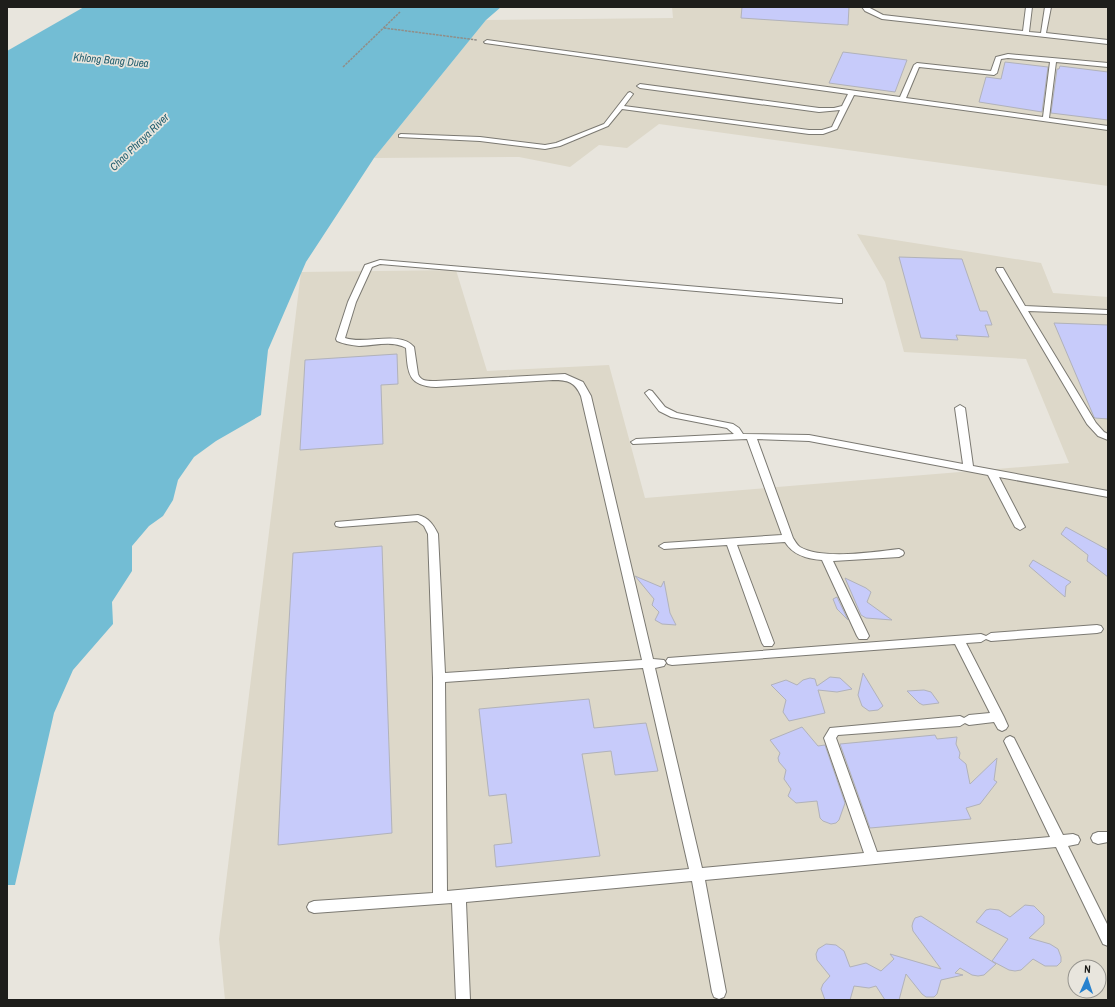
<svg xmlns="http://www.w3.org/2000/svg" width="1115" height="1007" font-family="'Archivo Narrow',sans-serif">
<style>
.built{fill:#ddd8c9;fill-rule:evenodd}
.water{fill:#73bdd4}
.building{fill:#c7cbfa;stroke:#b1b2ba}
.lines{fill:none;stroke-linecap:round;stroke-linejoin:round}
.lane-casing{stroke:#7b7972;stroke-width:2}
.path{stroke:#908e88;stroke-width:1.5;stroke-dasharray:2.5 1;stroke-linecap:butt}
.lane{fill:#fff;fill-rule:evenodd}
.labels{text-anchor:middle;stroke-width:3.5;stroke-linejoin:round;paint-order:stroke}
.far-water-label{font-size:11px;font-style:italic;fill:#235f6f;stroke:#e8e5dd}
</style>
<rect width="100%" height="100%" fill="#e8e5dd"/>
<path class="built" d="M672,7H1108V186L659,124L627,148L599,145L570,167L519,157L374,158L486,20L673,18Z
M857,234L1041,263L1053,293L1108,297V1000H225L219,939L301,272L456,270L487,371L609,365L645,498L1069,463L1026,359L904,352L885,282ZM1075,967H1099V991H1075Z"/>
<path class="water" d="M84,7H501L486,20L374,158L306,262L268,350L261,415L216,441L194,457L178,480L173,500L163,516L149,526L132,546V571L112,602L113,624L73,670L54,713L15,885H8L7,890V51Z"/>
<path class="building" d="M742,7H849L848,25L741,18Z
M843,52L907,60L895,92L829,83Z
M1005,62L1048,67L1042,112L979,102L986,77L1001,79Z
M1060,66L1108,72V120L1051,113L1057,69H1059Z
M899,257L962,259L980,311H987L992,325H985L989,337L956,335L958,340L921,338Z
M1054,323L1108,325V419L1095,418L1094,417Z
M397,354L398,384L381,385L383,444L300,450L305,360Z
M1066,527L1108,550V577L1087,561L1088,555L1061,534Z
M382,546L392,833L278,845L286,675L293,553Z
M1033,560L1071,582L1066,586L1065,597L1029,566Z
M635,576L661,587L664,581L670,613L676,625L662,624L655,620L659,612L652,605L654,599Z
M845,578L866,588L871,592L867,602L892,620L866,618L861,615Z
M837,597L848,620L837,609L833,599Z
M863,673L883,706L878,710L869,711L862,706L858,695Z
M830,677L840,678L852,689L837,692L818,690L825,713L789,721L783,712L786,700L771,685L786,680L797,685L803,680L810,678L815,679L817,686Z
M924,690L931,692L939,703L923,705L919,703L907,691Z
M589,699L594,728L646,723L658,771L615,775L611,751L582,754L600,856L496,867L494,845L512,843L506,794L489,796L479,709Z
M802,727L818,746L825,745L845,803L839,820L836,823L831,824L823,821L820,818L817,801L796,803L788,796L791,789L784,779L786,770L779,762L778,758L780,753L770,740Z
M935,735L937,739L957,737L956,744L960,753L959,758L966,764L970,784L997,758L994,780L997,782L980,804L966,808L971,819L870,828L840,744Z
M1025,905L1034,906L1044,916V924L1029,938L1050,944L1058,949L1061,957V962L1057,966H1045L1033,959L1021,970L1015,971L1009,970L992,961L1008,939L976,922L986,910L990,909L999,910L1010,917Z
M921,916L996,964L984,975L978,976L972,975L960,968L955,973L963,975L941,980L937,994L934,997H926L922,994L906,974L899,1000H885L876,986L869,988L854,986L850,1000H825L821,989L823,984L830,976L817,960L816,954L818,949L826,944L836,945L844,951L850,967L866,963L881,971L894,959L890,954L941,969L913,931L912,926L913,922L915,918Z"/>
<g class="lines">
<g class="lane-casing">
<path id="lane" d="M862,7H868L883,15L1023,31L1026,7H1032L1029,32L1041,33L1045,7H1051L1046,33L1108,40V44L882,19L865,11Z
M487,40L900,97L914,65L917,63L991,71L996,57L1008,54L1108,63V67L1056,62L1049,118L1108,126V130L854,95L837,129L823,134H809L622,109L608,126L560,146L545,149L480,141L399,137V135L401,134L480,137L545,145L556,143L604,124L628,93L630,92L633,94L624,106L809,130H822L832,127L840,110L819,112L640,88L637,86L640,84L819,108H834L842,106L848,94L485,43L484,42ZM1008,58L1050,62L1043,117L906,98L919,67L994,75L997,73L1001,59Z
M380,260L842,299V303H839L380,264L372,267L356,302L345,338C365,345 400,330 414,347L418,374C421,382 429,381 436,381L565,374L583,382L591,396L653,659L664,660L666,663L664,666L655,668L702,868L864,853L824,738L830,728L960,716L964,718L969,715L990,713L955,644L672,665L668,664L666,661L668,658L981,634L986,636L991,633L1097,625L1101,626L1103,629L1101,632L1097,633L991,641L986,639L981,642L966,643L1004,717L1008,726L1006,729L1002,731L998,729L994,722L969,725L965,723L960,726L838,735L836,738L877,852L1050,837L1004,741L1006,738L1010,736L1014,738L1063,835L1073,834L1078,836L1080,840L1078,844L1068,846L1108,926V946L1103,944L1056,847L705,880L726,992L724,997L719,999L714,997L712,992L692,881L466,902L470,1000H456L452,903L314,913L309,911L307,907L309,903L314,901L433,893V678L428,534L424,526L417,521L340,527L336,526L335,524L336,522L418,515C429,518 433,524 438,534L445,673L642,660L581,396C575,382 568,380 553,380L436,387C407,386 408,372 406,348C393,340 373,346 359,346C351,345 344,344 337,341L336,339L348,302L365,265ZM643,668L689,869L447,891L445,682Z
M997,268H1003L1025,306L1108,310V314L1028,311L1096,423L1104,432L1108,434V440L1098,436L1087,424L996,270Z
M649,390L652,391L665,407L677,413L733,424L739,428L743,434L809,435L963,464L955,408L960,405L965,408L973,466L1108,491V497L999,477L1025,527L1020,530L1015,527L988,475L809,441L757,439L793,538C795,541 797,545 800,547C822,560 874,552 899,549L903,551L904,553L903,555L899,557L833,561L869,636L867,639H859L857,636L822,560C807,559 793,555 785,542L737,545L774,643L772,646H764L762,643L727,545L664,549L659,546L664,543L782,535L747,439L633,444L631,442L636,439L734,434L727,428L671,417L659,411L645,393Z
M1098,832H1108V842L1098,844L1093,842L1091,838L1093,834Z"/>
</g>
<path class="path" d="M384,28L477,40
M343,67L400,12"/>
<use href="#lane" class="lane"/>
</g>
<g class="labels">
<g class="far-water-label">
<text transform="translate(111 60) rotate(5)" y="4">Khlong Bang Duea</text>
<text transform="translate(139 142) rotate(-44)" y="4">Chao Phraya River</text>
</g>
</g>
<rect width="1115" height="1007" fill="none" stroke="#1e1e1b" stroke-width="16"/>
<g transform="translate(1087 979) rotate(3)"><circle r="19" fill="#e8e5dd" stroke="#97958f"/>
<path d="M0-3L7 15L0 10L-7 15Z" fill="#2681ce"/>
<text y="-6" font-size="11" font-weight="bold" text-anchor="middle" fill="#1e1e1b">N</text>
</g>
</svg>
